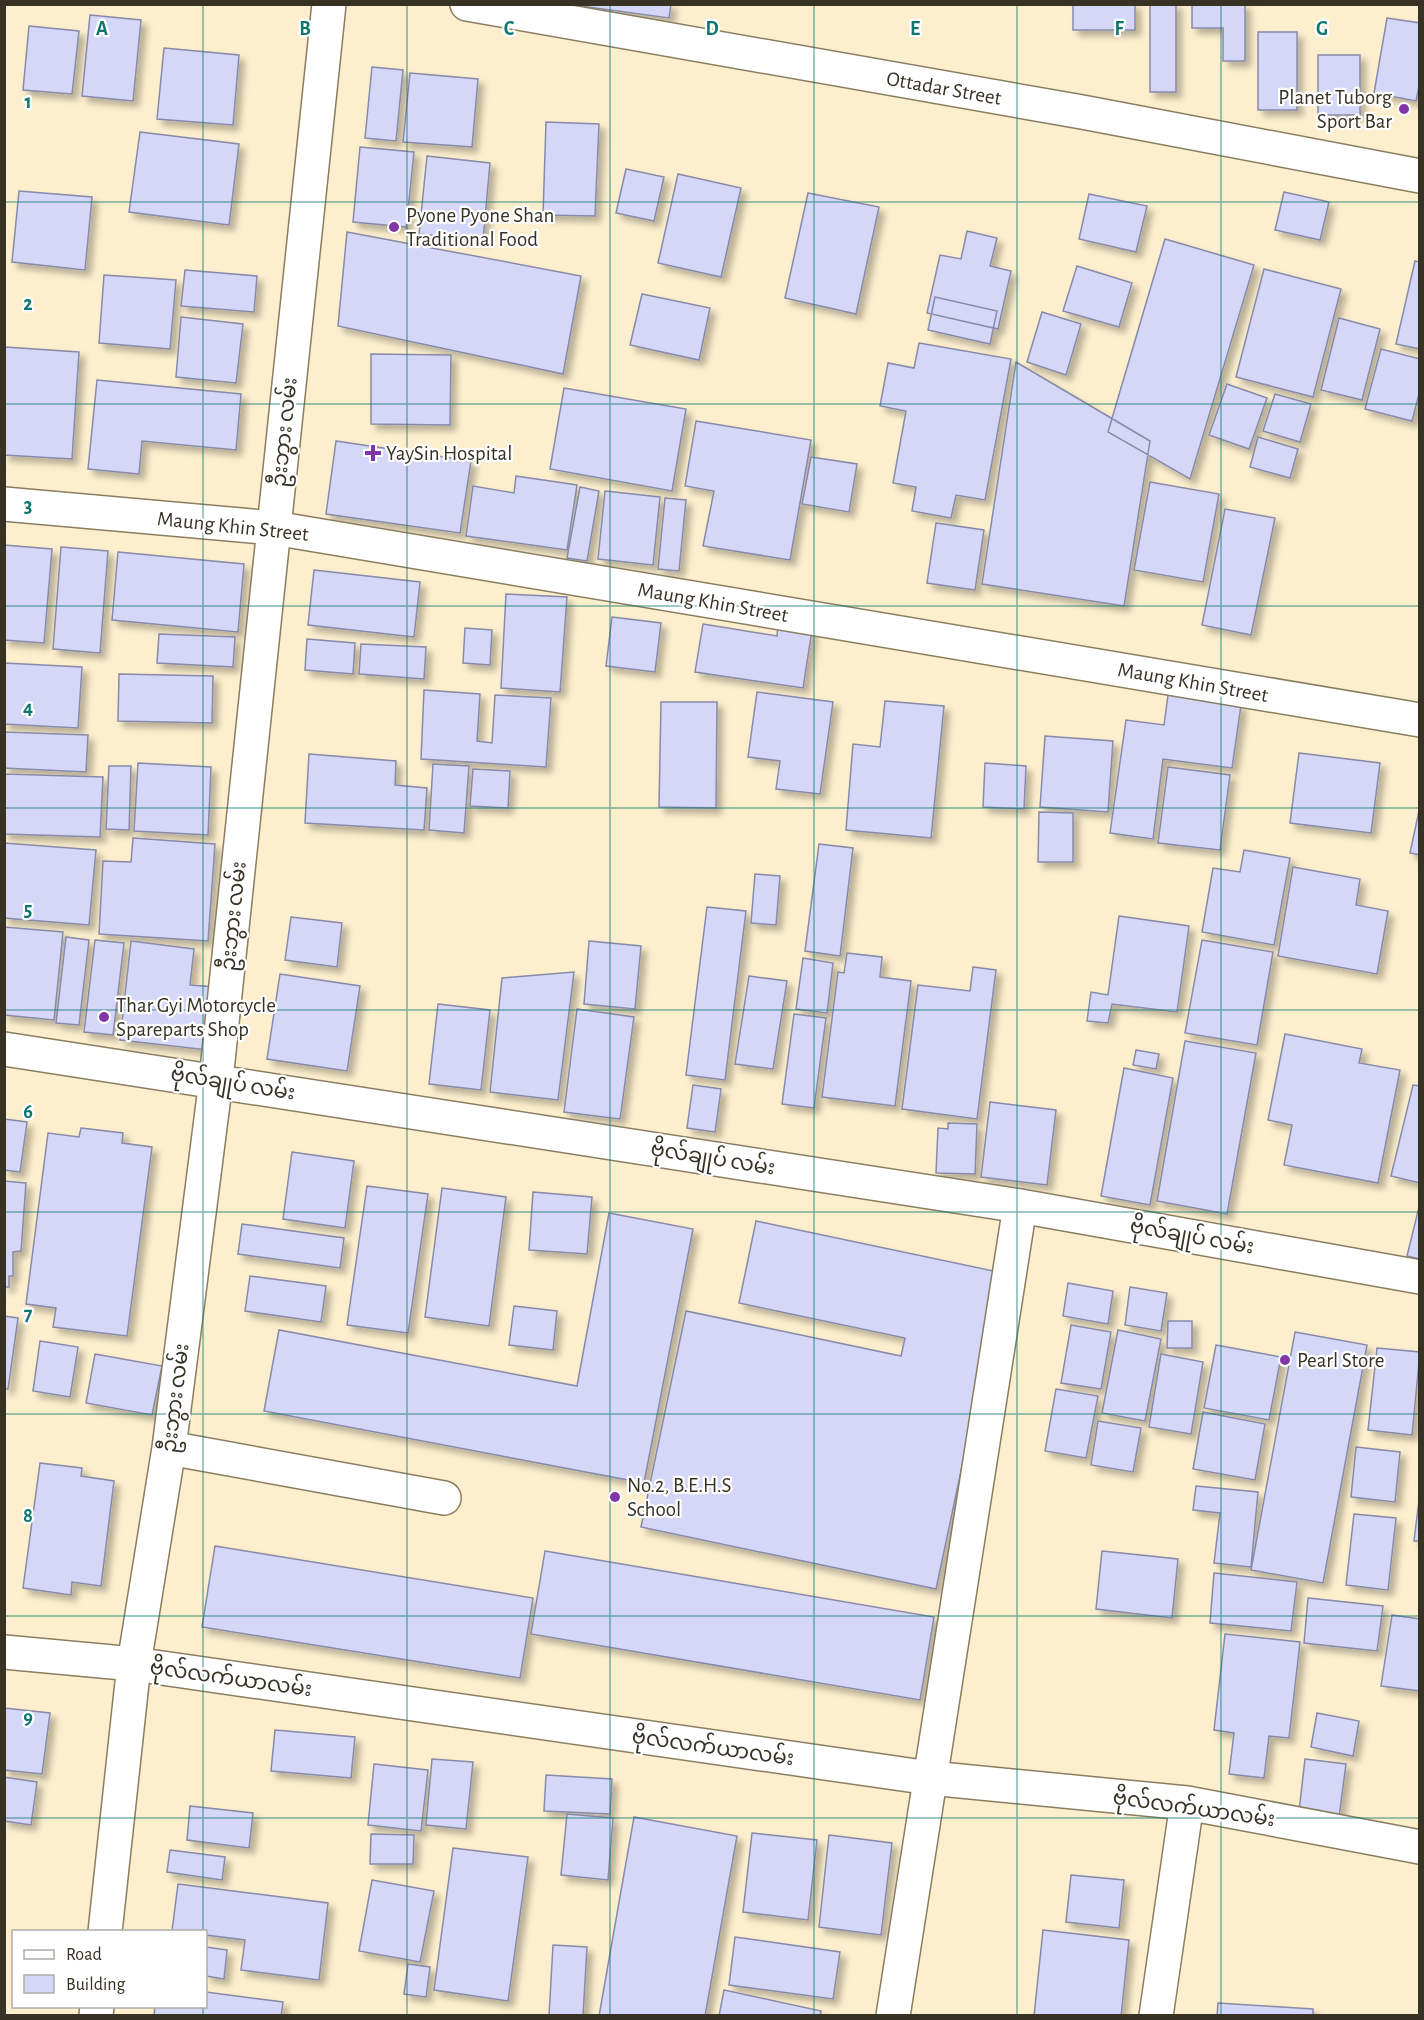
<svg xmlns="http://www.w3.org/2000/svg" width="1424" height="2020" font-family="'Alegreya Sans','Noto Sans Myanmar',sans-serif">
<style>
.building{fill:#d4d7f7;stroke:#888aa9;stroke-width:1.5;filter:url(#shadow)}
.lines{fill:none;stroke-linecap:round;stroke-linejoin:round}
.minor-casing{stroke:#8a7d60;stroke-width:36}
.major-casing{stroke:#8a7d60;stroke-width:36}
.minor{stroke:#fff;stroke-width:33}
.major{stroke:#fff;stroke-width:33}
.grid{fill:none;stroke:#0f766e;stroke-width:1.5;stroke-opacity:0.55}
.poi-dot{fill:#8136a8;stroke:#fff;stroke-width:2}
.labels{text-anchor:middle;stroke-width:4.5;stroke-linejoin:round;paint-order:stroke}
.street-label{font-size:21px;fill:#383225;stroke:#fff}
.poi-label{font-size:21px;fill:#383225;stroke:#fff;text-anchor:start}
.grid-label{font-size:20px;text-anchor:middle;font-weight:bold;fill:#0f766e;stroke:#fff;stroke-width:4.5;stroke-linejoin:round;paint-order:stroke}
</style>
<defs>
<filter id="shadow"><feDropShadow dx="5.5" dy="5.5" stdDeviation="3" flood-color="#0004"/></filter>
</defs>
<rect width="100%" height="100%" fill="#fdefce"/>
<path class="building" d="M566,4H671L669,18Z
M1073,4H1135V30H1073Z
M1150,4H1176V92H1150Z
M1192,4H1245V61H1223V28H1192Z
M90,15L141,20L133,101L82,96Z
M1387,18L1420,23V82L1416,101L1374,93Z
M29,26L79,31L72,94L23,90Z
M1258,32H1297V110H1258Z
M164,48L239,55L233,125L157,119Z
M1318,55H1360V115H1318Z
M372,67L403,70L396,141L365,138Z
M410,73L478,79L472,147L403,142Z
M546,122L599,124L595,216L543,215Z
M140,132L239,144L229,225L129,212Z
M360,147L414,152L406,229V227L353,222Z
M427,156L490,163L483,240L419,234Z
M626,169L664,177L654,221L616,213Z
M678,174L741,188L721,277L658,263Z
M19,191L92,197L85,270L12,262Z
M1284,192L1329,202L1320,240L1275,230Z
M808,193L879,207L856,314L785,298Z
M1089,194L1147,206L1136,252L1079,239Z
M967,231L997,238L990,266L1011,271L998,329L927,313L940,255L961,259Z
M347,232L581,276L563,374L338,326Z
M1165,239L1254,265L1190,479L1108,432Z
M1415,261L1420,262V349L1396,344Z
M1077,266L1132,283L1119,327L1063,311Z
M1264,269L1341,289L1313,397L1236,377Z
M185,270L257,276L254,312L181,306Z
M104,275L176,280L170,349L99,343Z
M642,294L710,308L699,360L630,345Z
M935,297L997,311L990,344L928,330Z
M1042,312L1081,324L1066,375L1027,362Z
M181,317L243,324L236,383L176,377Z
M1339,318L1380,329L1362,400L1321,390Z
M919,343L1011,359L985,500L956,495L951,518L912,511L916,487L893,483L906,411L880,406L888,363L914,368Z
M5,347L79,352L72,459L4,455Z
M1381,349L1420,359V390L1412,421L1365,409Z
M371,354L451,355L450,425L371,424Z
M1016,362L1150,441L1124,606L982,584Z
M97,380L241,394L236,450L142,441L139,474L88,469Z
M1227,384L1267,398L1249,449L1209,435Z
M564,388L686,409L672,491L550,469Z
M1275,394L1311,404L1300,442L1263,431Z
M696,421L811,440L790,560L703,546L714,491L685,486Z
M1258,437L1298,449L1290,478L1250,467Z
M336,441L471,461L460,533L326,514Z
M811,457L857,464L849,512L802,504Z
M516,476L577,485L567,550L466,536L473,486L514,493Z
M1150,482L1219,494L1203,582L1134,570Z
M580,487L599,491L587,561L567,558Z
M605,491L660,497L653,565L598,559Z
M665,498L686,500L679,571L658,569Z
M1225,509L1275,518L1251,635L1202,625Z
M936,523L984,530L975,590L927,583Z
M4,545L52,549L44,643L4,640Z
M61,547L108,551L100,653L53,649Z
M118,552L244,564L238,632L112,620Z
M314,570L420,582L414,637L308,625Z
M506,594L567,597L560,692L501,688Z
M612,617L661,623L655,672L606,666Z
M703,624L777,636L778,624L812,630L803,688L695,672Z
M465,628L492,630L490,665L463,663Z
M159,634L235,637L233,667L157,663Z
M307,639L355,643L353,674L305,670Z
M361,644L426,647L424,679L359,674Z
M4,663L82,667L78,728L4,724Z
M119,674L213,676L212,723L118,721Z
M424,690L480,694L477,741L492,743L495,695L551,698L546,767L421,759Z
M757,692L833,702L820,794L776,789L780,761L748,757Z
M1168,695L1241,705L1232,768L1163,759L1153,839L1110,833L1126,720L1164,725Z
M885,701L944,706L931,838L846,830L853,744L880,747Z
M661,702H717L716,808L659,807Z
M4,732L88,735L86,772L4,768Z
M1045,736L1113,741L1108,812L1040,807Z
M1299,753L1380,763L1371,833L1290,823Z
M309,754L396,761L395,785L427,788L424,830L305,823Z
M138,763L211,767L208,835L134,831Z
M985,763L1026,766L1024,809L983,807Z
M433,764L469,766L464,833L429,830Z
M109,766H131L129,830L106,829Z
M1168,767L1230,775L1220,850L1158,843Z
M473,769L510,771L508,808L470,806Z
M4,774L103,777L100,837L4,834Z
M1420,806V855L1410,853Z
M1039,812L1073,813V862H1038Z
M133,838L215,844L208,941L99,934L103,861L131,862Z
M4,843L96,850L89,925L4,918Z
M819,844L853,848L840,956L805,951Z
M1244,850L1290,858L1274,945L1202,932L1213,868L1240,872Z
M1293,867L1360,879L1356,905L1388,911L1377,974L1278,956Z
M755,874L780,876L776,925L751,923Z
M707,907L746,911L725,1080L686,1075Z
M1119,916L1189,926L1177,1012L1112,1004L1108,1023L1087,1021L1091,992L1108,995Z
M291,917L342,923L337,967L285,960Z
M4,927L63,932L54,1020L4,1015Z
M66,937L89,940L79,1025L56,1023Z
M95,940L124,943L113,1035L84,1032Z
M1202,940L1273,952L1257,1045L1185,1033Z
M131,941L194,949L190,985L215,987L208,1050L120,1040Z
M589,941L641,946L635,1009L584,1004Z
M847,953L882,957L880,977L911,981L895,1106L822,1097L838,972L844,973Z
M803,958L833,963L827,1013L796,1009Z
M973,967L996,970L977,1119L902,1109L918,985L970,991Z
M574,972L558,1100L490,1092L502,978Z
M280,974L360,986L347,1071L267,1059Z
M749,976L787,981L773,1069L735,1064Z
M438,1004L490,1010L481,1090L429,1084Z
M577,1009L634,1017L620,1119L564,1112Z
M794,1014L826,1018L814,1108L782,1104Z
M1285,1034L1362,1049L1359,1063L1400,1070L1378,1183L1284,1165L1292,1125L1268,1120Z
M1185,1041L1256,1053L1227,1214L1157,1201Z
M1136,1050L1159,1054L1156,1069L1133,1065Z
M1124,1068L1173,1078L1150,1205L1101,1196Z
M693,1085L721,1089L715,1132L687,1128Z
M1413,1085L1420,1086V1183L1391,1176Z
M990,1102L1056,1110L1047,1185L981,1177Z
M4,1119L27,1122L20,1172L4,1170Z
M948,1123L977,1124L975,1174L936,1173L938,1128L948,1129Z
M81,1128L123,1133L122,1143L152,1147L127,1336L53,1327L56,1308L26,1304L48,1133L79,1137Z
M292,1152L354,1161L345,1228L283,1219Z
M4,1181L26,1183L21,1251L13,1252V1276H9V1287H4Z
M367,1186L428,1194L408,1333L347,1325Z
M442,1188L506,1197L489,1326L425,1317Z
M533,1192L592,1197L587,1254L529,1250Z
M1420,1203V1259L1407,1256Z
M609,1213L693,1229L644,1483L264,1411L279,1330L577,1386Z
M756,1221L1003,1273L936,1589L641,1527L686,1311L901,1356L905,1338L739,1303Z
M242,1224L344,1238L340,1268L238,1254Z
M250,1276L326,1286L321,1322L245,1311Z
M1068,1283L1113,1291L1108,1324L1063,1316Z
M1130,1287L1167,1293L1161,1331L1125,1325Z
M514,1306L557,1311L553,1350L509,1345Z
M4,1316L18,1318L8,1389H4Z
M1168,1321H1192V1348H1167Z
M1071,1325L1111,1332L1101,1389L1061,1383Z
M1118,1330L1161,1339L1145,1421L1102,1413Z
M1295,1332L1367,1345L1323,1583L1251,1570Z
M40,1341L78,1347L70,1397L33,1391Z
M1216,1345L1281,1357L1269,1420L1204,1408Z
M1377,1348L1420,1352L1412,1435L1368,1430Z
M95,1354L162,1366L152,1415L86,1403Z
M1161,1354L1203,1362L1191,1434L1149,1427Z
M1056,1389L1098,1396L1086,1458L1045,1451Z
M1203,1412L1265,1424L1255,1480L1193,1469Z
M1098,1421L1141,1428L1133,1472L1091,1465Z
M1356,1447L1400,1452L1395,1502L1351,1497Z
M40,1463L82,1468L81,1476L114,1481L101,1586L72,1582L71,1595L23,1588Z
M1196,1486L1258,1492L1251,1567L1214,1563L1220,1513L1193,1510Z
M1420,1492V1541H1414Z
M1354,1514L1396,1518L1388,1590L1346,1585Z
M215,1546L533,1598L520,1678L202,1627Z
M545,1551L934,1617L920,1700L531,1634Z
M1102,1551L1178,1559L1172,1618L1096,1609Z
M1214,1573L1297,1582L1291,1631L1210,1623Z
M1308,1598L1383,1606L1377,1651L1304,1643Z
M1392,1615L1420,1619V1691L1381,1686Z
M1225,1634L1300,1642L1289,1738L1269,1736L1264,1778L1229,1774L1234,1733L1214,1730Z
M4,1708L50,1713L42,1774L4,1770Z
M1317,1713L1359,1721L1353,1756L1311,1747Z
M275,1730L355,1737L351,1778L271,1771Z
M432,1759L473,1762L466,1829L426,1825Z
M1305,1759L1346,1764L1339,1817L1299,1811Z
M374,1764L428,1770L421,1831L368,1825Z
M546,1775L612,1779L610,1814L544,1811Z
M4,1777L37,1782L31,1825L4,1821Z
M190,1806L253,1813L249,1848L187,1840Z
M567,1814L613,1818L608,1880L561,1875Z
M634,1817L737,1836L705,2016H599Z
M752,1833L817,1840L808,1920L743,1912Z
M371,1834L414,1835L413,1864H370Z
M829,1835L892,1843L881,1935L819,1927Z
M453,1848L528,1857L508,2001L434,1990Z
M170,1850L225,1857L222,1880L167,1872Z
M1071,1875L1124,1880L1119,1928L1066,1922Z
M372,1880L434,1891L420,1962L359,1951Z
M178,1884L328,1903L319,1980L241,1970L245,1940L206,1935V1932L172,1931Z
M1043,1930L1129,1940L1121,2016H1034Z
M735,1937L840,1952L833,1999L729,1985Z
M553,1945L587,1947L583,2016H549Z
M206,1947L227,1950L224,1979L206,1976Z
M408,1964L430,1967L426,1997L404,1994Z
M724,1990L821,2011L820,2016H719Z
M206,1992L283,2002L281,2016H154L155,2006H206Z
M1218,2003L1313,2009V2016H1217Z"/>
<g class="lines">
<g class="minor-casing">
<path id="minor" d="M467,4L1082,112L1420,176
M4,504L274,528L1420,720
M169,1448L444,1498
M4,1652L134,1664L930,1778L1187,1803L1420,1847
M105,1932L134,1664L169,1448L216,1080L329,4
M96,2016L97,2006
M893,2016L1020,1206
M1156,2016L1187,1803"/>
</g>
<g class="major-casing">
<path id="major" d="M4,1049L1020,1206L1420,1277"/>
</g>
<use href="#minor" class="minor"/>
<use href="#major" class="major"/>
</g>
<path class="grid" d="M203,4V1932M407,4V2016M610,4V2016M814,4V2016M1017,4V2016M1221,4V2016M4,202H1420M4,404H1420M4,606H1420M4,808H1420M4,1010H1420M4,1212H1420M4,1414H1420M4,1616H1420M4,1818H1420M203,2006V2016"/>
<g class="poi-dot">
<circle cx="1404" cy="109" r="6"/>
<circle cx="394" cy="227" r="6"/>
<path d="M370 444h6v6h6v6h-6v6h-6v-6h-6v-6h6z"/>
<circle cx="104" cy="1017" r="6"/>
<circle cx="1285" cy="1360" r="6"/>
<circle cx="615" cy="1497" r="6"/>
</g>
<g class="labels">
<g class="street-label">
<text transform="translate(944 88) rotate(10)" y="7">Ottadar Street</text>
<text transform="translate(284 432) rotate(-84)" y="7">ဦးဘွား လမ်း</text>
<text transform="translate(233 526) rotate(6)" y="7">Maung Khin Street</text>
<text transform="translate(713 602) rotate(10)" y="7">Maung Khin Street</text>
<text transform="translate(1193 682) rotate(10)" y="7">Maung Khin Street</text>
<text transform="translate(233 916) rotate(-84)" y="7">ဦးဘွား လမ်း</text>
<text transform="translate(233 1083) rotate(9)" y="7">ဗိုလ်ချုပ် လမ်း</text>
<text transform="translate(713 1158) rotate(9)" y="7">ဗိုလ်ချုပ် လမ်း</text>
<text transform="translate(1192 1236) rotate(10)" y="7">ဗိုလ်ချုပ် လမ်း</text>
<text transform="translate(175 1398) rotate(-83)" y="7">ဦးဘွား လမ်း</text>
<text transform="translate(231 1678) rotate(8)" y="7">ဗိုလ်လက်ယာလမ်း</text>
<text transform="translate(713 1747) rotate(8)" y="7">ဗိုလ်လက်ယာလမ်း</text>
<text transform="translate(1194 1808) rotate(8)" y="7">ဗိုလ်လက်ယာလမ်း</text>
</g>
<g class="poi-label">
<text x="1392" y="104" text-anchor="end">Planet Tuborg<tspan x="1392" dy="24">Sport Bar</tspan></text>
<text x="406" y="222">Pyone Pyone Shan<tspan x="406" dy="24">Traditional Food</tspan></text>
<text x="386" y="460">YaySin Hospital</text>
<text x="116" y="1012">Thar Gyi Motorcycle<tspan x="116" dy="24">Spareparts Shop</tspan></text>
<text x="1297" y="1367">Pearl Store</text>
<text x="627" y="1492">No.2, B.E.H.S<tspan x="627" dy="24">School</tspan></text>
</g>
</g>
<g class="grid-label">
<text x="102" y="35">A</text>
<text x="305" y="35">B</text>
<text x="509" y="35">C</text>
<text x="712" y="35">D</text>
<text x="915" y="35">E</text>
<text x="1119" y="35">F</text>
<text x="1322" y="35">G</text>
<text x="28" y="108">1</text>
<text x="28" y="310">2</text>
<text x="28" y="512">3</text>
<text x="28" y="714">4</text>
<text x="28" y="916">5</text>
<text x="28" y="1118">6</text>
<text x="28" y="1320">7</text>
<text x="28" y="1522">8</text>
<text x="28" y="1724">9</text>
</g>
<rect width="1424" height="2020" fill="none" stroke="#383225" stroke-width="12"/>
<rect x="12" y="1930" width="195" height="78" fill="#ffffff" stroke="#afada8" stroke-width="1.5"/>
<rect x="24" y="1950" width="30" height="9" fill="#ffffff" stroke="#afada8" stroke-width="1.5"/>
<text x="66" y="1960" font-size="18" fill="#383225">Road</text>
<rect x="24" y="1975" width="30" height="18" fill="#d4d7f7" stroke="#afada8" stroke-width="1.5"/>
<text x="66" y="1990" font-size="18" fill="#383225">Building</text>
</svg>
